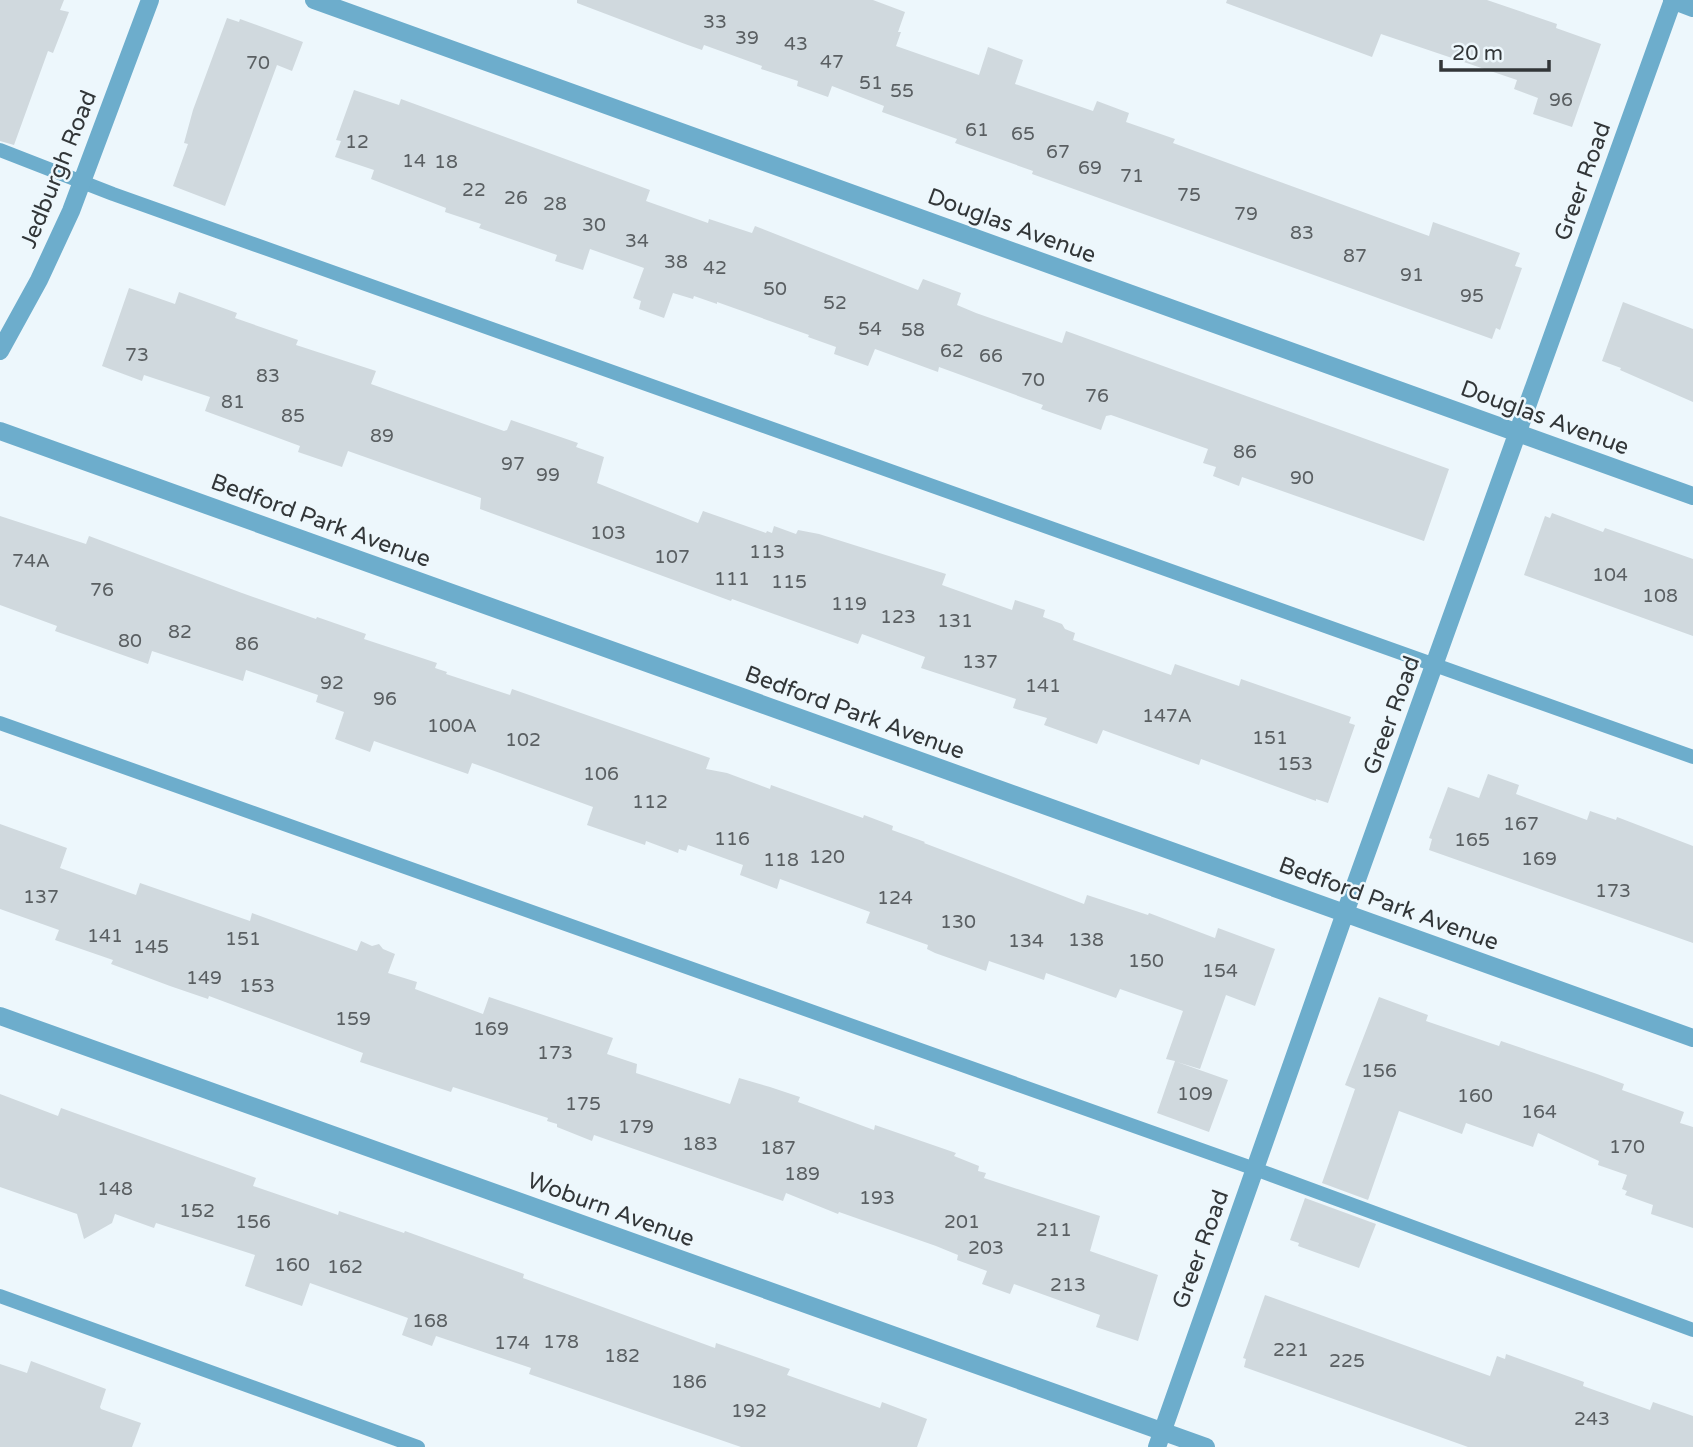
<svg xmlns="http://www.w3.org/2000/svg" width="1693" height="1447" font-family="'Varela Round',sans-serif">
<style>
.building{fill:#d0d9de}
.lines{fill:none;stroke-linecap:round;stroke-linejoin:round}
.service{stroke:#6dadcc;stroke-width:14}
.minor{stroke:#6dadcc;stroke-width:18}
.labels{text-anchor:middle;stroke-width:5;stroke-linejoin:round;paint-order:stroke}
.number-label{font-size:19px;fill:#5a5f62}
.street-label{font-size:23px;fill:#323638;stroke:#edf7fc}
</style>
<rect width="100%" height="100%" fill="#edf7fc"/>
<path class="building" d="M0,0H64L60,10L69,12L53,53L48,51L14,145L0,141Z
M577,0H873L905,12L898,32H901L896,46L979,75L988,47L1023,60L1015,84L1093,111L1097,101L1129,113L1126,122L1175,139L1173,143L1429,236L1433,222L1520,253L1515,266L1522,268L1500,330L1496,328L1492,339L1032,174L1033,171L955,143L957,139L882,112L884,106L832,86L828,97L797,86L798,81L761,69L762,66L704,45L702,50L685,44L577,3Z
M1227,0H1487L1557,24L1556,28L1601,44L1572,127L1533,114L1538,98L1514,89L1517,80L1381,34L1372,57L1226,3Z
M227,18L239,22L240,19L303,42L292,71L277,65L225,206L173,186L188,144L184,143L193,110Z
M354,90L399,105L401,99L650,190L646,201L708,223L709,219L752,233L755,226L918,290L923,279L961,293L957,305L976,313L1062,343L1066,331L1449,469L1424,541L1242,477L1239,486L1213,476L1216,467L1203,463L1208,449L1111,415L1106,416L1101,430L1041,409L1043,405L939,367L938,372L875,349L868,366L834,354L836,347L808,337L809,335L717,302V304L694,296L693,299L673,293L664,318L639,309L641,301L633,298L644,268L590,249L583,270L555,261L557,255L479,228L481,224L445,212L446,208L371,179L374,170L335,157L341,141L336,140Z
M129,288L175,304L179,292L237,313L235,318L298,340L296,345L376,371L371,384L504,431L507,430L511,420L578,443L576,447L604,457L597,483L698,523L703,511L766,533L767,531L772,533L774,526L796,534L798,530L819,534L946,574L942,585L1012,610L1015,600L1045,610L1043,617L1062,624L1065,629L1075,633L1073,640L1171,675L1175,664L1239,686L1241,679L1351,717L1349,723L1355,725L1328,803L1316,799V801L1201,759L1199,765L1103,730L1097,744L1044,725L1047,718L1013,708L1016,699L921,668L925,657L862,634L858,644L732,599L731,601L480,509L481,498L348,451L342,467L298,452L300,446L205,411L210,397L144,375L142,381L102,366Z
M1623,302L1693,329V402L1620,370L1621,368L1602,361Z
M1552,513L1603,532L1605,528L1693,559V636L1524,575L1545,516L1550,518Z
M0,516L86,544L89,536L242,593L316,619L317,617L366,634L364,639L437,663L435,668L447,672L446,674L510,695L512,689L710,758L706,769L727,773L770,789L771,785L863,818L864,815L893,826L892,830L925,842L924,843L1084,904L1087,895L1148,915L1149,913L1215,938L1218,928L1275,949L1255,1006L1226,995L1200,1069L1177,1062L1228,1080L1209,1132L1157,1113L1175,1061L1166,1059L1183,1011L1120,989L1116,998L1046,973L1044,980L989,961L986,971L935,953L927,949L928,945L866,923L870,912L780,879L777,889L740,875L743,865L688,845L686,851L679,849L678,853L646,841L645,845L587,825L593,807L500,773L472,763L468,774L374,741L370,752L335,739L344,712L316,702L318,695L246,670L243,681L152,651L148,664L55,631L57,626L0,605Z
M1488,774L1519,785L1516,794L1587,820L1590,811L1616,820L1617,817L1693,846V943L1429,850L1432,839L1429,838L1448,787L1479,798Z
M0,824L67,848L60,868L136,895L140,883L250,921L252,913L357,951L361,941L372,946L379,944L383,949L395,954L388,973L417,982L415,989L483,1014L489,997L613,1038L607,1054L637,1064L636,1073L730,1104L739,1078L770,1087L800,1097L798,1102L874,1130L875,1125L956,1153L954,1156L979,1166L978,1171L986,1173L984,1178L1100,1216L1090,1251L1158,1275L1138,1341L1096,1327L1100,1315L1014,1284L1010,1294L982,1284L987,1271L957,1260L958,1255L936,1246L839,1212L838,1214L786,1193L783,1201L594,1135L592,1141L557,1127V1124L547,1121L548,1118L453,1087L451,1092L360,1062L363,1053L209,996L208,999L170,986L111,964L113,960L55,940L59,930L0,909Z
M1379,997L1428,1015L1426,1021L1499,1046L1501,1041L1597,1074L1624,1084L1622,1090L1684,1112L1680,1123L1693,1127V1228L1651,1214L1653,1205L1625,1195L1627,1191L1622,1189L1627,1175L1598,1165L1599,1161L1538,1133L1533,1147L1466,1123L1462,1134L1399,1111L1368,1200L1322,1183L1355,1089L1345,1085Z
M0,1094L58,1116L61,1108L256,1178L253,1186L338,1215L339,1211L404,1233L405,1231L524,1274L523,1278L715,1348L716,1343L790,1369L787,1375L880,1408L882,1402L927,1419L917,1447H741L529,1374L531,1368L436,1336L432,1346L402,1335L408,1318L310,1283L302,1306L245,1286L255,1255L156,1223L154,1228L115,1214L112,1223L84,1239L77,1214L0,1187Z
M1305,1198L1376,1224L1359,1268L1298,1246L1299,1243L1290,1240Z
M1265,1295L1490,1376L1497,1356L1505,1359L1506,1354L1584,1382L1583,1386L1650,1410L1653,1402L1693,1416V1447H1468L1244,1367L1246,1359L1243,1358Z
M31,1361L106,1389L100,1407L101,1409L141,1423L132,1447H0V1364L27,1373Z"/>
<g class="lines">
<path class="service" d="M0,150L113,194L1693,757
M0,723L1255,1169L1693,1330
M0,1296L418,1447"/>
<path class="minor" d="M314,0L1693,496
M1672,0L1693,8
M0,351L39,280L71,211L150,0
M0,431L1693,1038
M0,1016L1206,1447
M1157,1447L1345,913L1673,0"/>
</g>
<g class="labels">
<g class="number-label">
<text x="715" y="28">33</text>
<text x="747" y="44">39</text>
<text x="796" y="50">43</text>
<text x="832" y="68">47</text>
<text x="258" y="69">70</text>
<text x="871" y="89">51</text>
<text x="902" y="97">55</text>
<text x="1561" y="106">96</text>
<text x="977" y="136">61</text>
<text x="1023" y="140">65</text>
<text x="357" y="148">12</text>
<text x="1058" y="158">67</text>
<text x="414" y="167">14</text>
<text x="446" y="168">18</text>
<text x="1090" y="174">69</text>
<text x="1132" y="182">71</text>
<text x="474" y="196">22</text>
<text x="1189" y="201">75</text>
<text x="516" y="204">26</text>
<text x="555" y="210">28</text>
<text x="1246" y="220">79</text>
<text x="594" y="231">30</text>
<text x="1302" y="239">83</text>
<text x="637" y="247">34</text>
<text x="1355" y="262">87</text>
<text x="676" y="268">38</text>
<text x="715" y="274">42</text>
<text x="1412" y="281">91</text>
<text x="775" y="295">50</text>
<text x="1472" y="302">95</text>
<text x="835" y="309">52</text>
<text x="870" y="335">54</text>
<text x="913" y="336">58</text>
<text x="952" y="357">62</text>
<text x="137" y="361">73</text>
<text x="991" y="362">66</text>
<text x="268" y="382">83</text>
<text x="1033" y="386">70</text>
<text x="1097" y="402">76</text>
<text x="233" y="408">81</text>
<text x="293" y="422">85</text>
<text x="382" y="442">89</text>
<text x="1245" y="458">86</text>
<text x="513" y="470">97</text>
<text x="548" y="481">99</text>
<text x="1302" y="484">90</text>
<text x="608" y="539">103</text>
<text x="767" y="558">113</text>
<text x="672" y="563">107</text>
<text x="31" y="567">74A</text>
<text x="1610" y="581">104</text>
<text x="732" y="585">111</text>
<text x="789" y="588">115</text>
<text x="102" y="596">76</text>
<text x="1660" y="602">108</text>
<text x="849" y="610">119</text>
<text x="898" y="623">123</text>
<text x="955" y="627">131</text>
<text x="180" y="638">82</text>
<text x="130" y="647">80</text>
<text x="247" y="650">86</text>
<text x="980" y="668">137</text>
<text x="332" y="689">92</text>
<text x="1043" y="692">141</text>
<text x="385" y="705">96</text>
<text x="1167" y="722">147A</text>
<text x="452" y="732">100A</text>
<text x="1270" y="744">151</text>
<text x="523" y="746">102</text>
<text x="1295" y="770">153</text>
<text x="601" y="780">106</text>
<text x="650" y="808">112</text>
<text x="1521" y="830">167</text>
<text x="732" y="845">116</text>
<text x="1472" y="846">165</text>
<text x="827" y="863">120</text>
<text x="1539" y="865">169</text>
<text x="781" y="866">118</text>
<text x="1613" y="897">173</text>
<text x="41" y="903">137</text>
<text x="895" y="904">124</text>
<text x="958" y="928">130</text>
<text x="105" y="942">141</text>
<text x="243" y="945">151</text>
<text x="1086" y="946">138</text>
<text x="1026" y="947">134</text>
<text x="151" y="953">145</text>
<text x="1146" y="967">150</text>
<text x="1220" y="977">154</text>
<text x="204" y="984">149</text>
<text x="257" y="992">153</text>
<text x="353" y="1025">159</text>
<text x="491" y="1035">169</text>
<text x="555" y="1059">173</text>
<text x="1379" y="1077">156</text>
<text x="1195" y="1100">109</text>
<text x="1475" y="1102">160</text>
<text x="583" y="1110">175</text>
<text x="1539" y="1118">164</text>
<text x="636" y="1133">179</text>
<text x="700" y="1150">183</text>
<text x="1627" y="1153">170</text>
<text x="778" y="1154">187</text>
<text x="802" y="1180">189</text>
<text x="115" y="1195">148</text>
<text x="877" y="1204">193</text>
<text x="197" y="1217">152</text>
<text x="253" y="1228">156</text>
<text x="962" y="1228">201</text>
<text x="1054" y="1236">211</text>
<text x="986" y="1254">203</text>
<text x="292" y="1271">160</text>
<text x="345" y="1273">162</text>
<text x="1068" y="1291">213</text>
<text x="430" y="1327">168</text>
<text x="561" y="1348">178</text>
<text x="512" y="1349">174</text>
<text x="1291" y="1356">221</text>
<text x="622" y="1362">182</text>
<text x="1347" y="1367">225</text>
<text x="689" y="1388">186</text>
<text x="749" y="1417">192</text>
<text x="1592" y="1425">243</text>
</g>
<g class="street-label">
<text transform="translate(58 169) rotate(-68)" y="8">Jedburgh Road</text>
<text transform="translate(1582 181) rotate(-70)" y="8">Greer Road</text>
<text transform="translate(1012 225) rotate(20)" y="8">Douglas Avenue</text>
<text transform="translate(1545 417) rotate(20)" y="8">Douglas Avenue</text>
<text transform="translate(321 520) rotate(20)" y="8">Bedford Park Avenue</text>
<text transform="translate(855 712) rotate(20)" y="8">Bedford Park Avenue</text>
<text transform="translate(1391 715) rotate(-70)" y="8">Greer Road</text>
<text transform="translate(1389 903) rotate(20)" y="8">Bedford Park Avenue</text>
<text transform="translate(611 1209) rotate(20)" y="8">Woburn Avenue</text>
<text transform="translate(1200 1249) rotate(-70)" y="8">Greer Road</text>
</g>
</g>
<path d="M1441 60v10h108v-10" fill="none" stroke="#323638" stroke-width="3.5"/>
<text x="1452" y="60" font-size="21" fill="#323638" stroke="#edf7fc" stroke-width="5" paint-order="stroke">20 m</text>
</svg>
